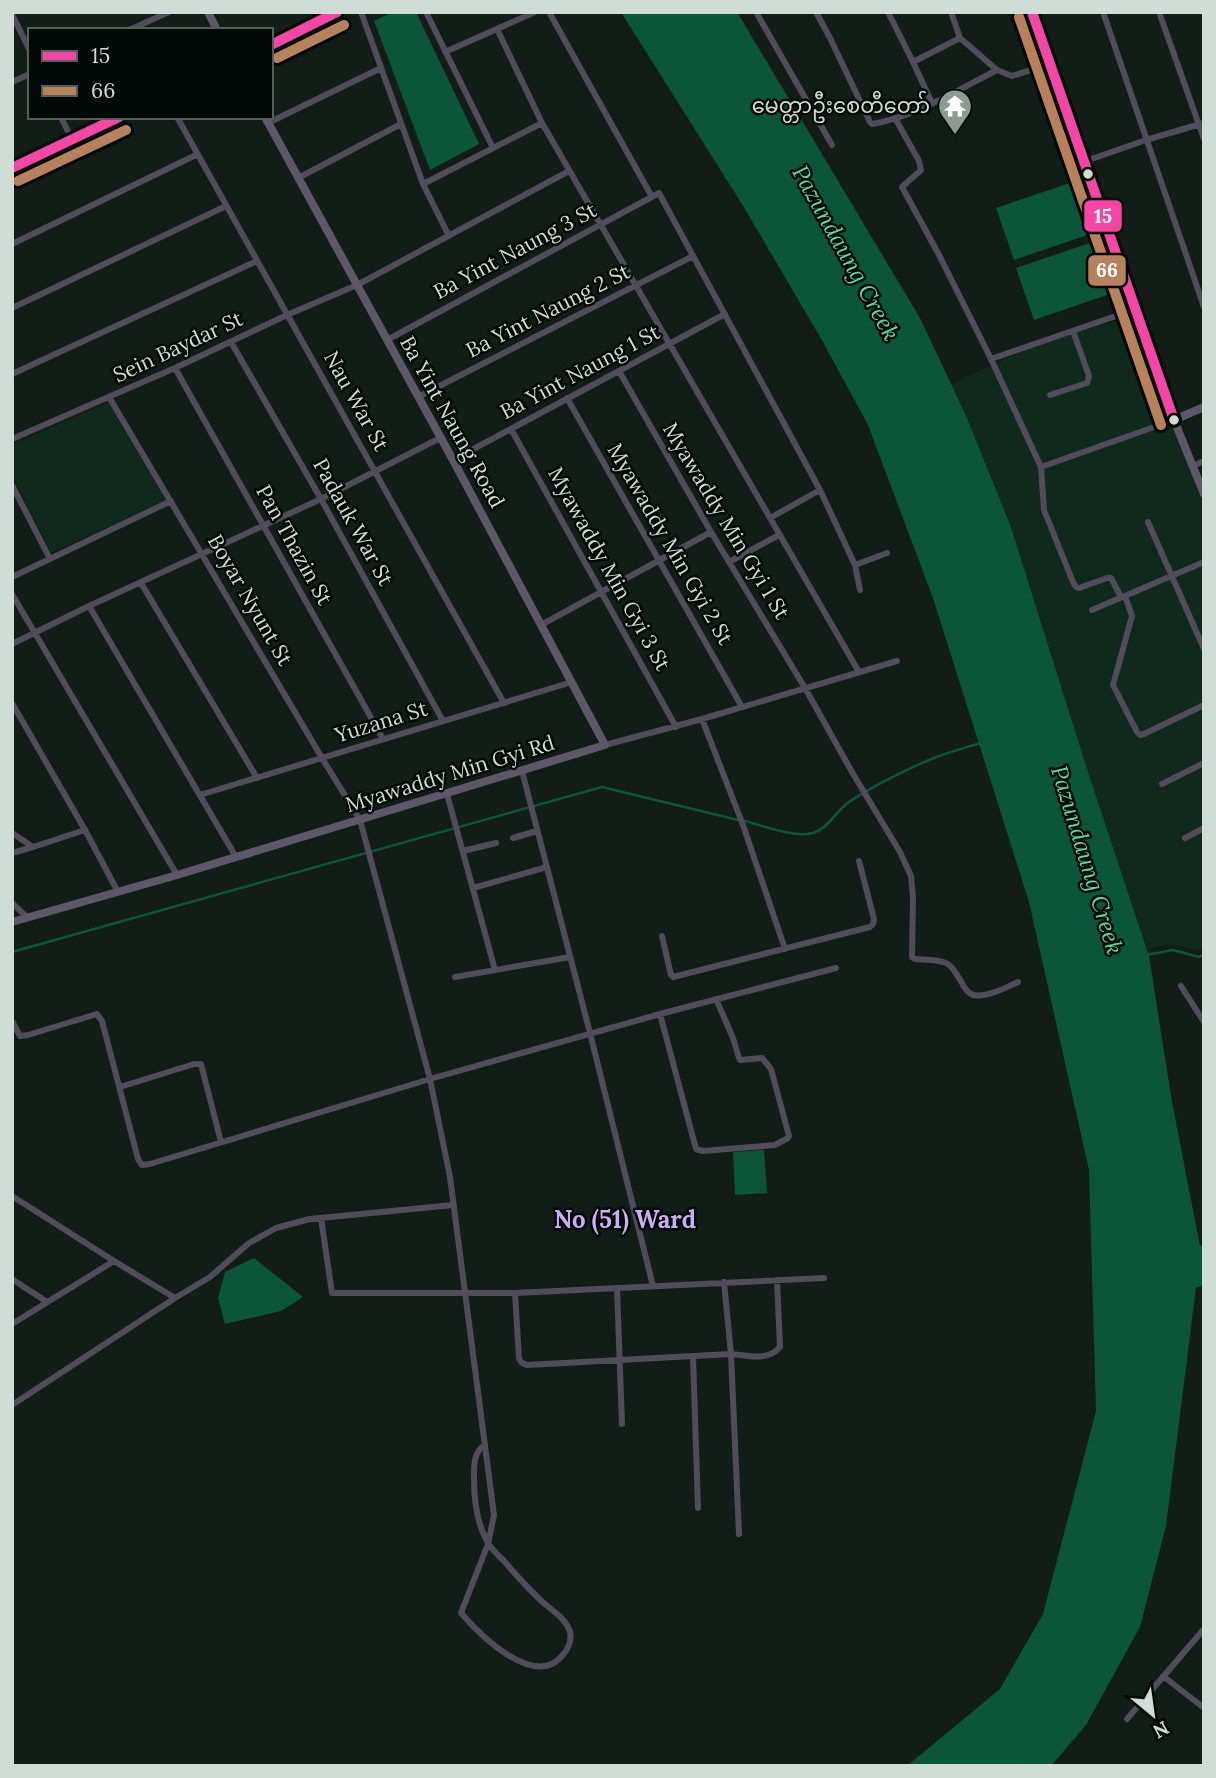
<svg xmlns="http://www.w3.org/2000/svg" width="1216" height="1778" font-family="Lora,'Noto Sans Myanmar',serif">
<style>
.built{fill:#0f291d}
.water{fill:#0b563a}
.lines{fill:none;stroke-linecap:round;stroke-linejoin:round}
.stream{stroke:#0b563a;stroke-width:2.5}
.street{stroke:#504c59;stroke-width:6}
.secondary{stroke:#5d5767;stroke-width:8}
.bus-1-casing{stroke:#030906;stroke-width:16}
.bus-2-casing{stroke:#030906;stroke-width:16}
.bus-1{stroke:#f346a5;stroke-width:10}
.bus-2{stroke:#b6815c;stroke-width:10}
.bus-dot{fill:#d0ddd6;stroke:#030906;stroke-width:2.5}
.labels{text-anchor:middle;stroke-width:5;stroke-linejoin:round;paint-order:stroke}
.poi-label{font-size:21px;fill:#d0ddd6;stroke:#030906;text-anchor:end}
.street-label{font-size:21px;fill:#d0ddd6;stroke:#030906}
.water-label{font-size:23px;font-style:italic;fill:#59dba1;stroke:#030906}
.quarter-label{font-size:24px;font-weight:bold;fill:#cbaff4;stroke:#030906}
.line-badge{stroke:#030906;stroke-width:2.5}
.badge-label{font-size:19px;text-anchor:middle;font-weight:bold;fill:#fff}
</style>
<rect width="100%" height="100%" fill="#121d18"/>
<path class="built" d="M1137,315L1174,428L1204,498V947L1198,950L1171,944L1147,949L1087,769L1011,527L967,418L951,384L1042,342Z
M108,402L166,500L51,553L12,475V445Z"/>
<path class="water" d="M393,12H416L479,144L430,170L374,21Z
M621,12H737L920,318L967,418L1011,527L1087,769L1149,956L1172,1102L1200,1246L1204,1245V1285L1196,1288L1166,1526L1140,1627L1086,1725L1051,1766H907L1000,1689L1043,1614L1096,1411L1089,1170L1029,902L933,598L868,425L823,342L745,209Z
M1079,180L1096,232L1014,260L996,208Z
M1099,240L1116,292L1034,320L1016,268Z
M764,1150L767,1193L735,1195L733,1152Z
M254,1258L303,1297L281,1311L225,1324L218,1298L225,1272Z"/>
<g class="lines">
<path class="stream" d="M745,821C763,826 795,838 813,833C828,829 836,811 849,802C871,787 909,768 934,758C949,752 965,748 980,743
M12,952L602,787L738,820
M1146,955L1173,950L1199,957L1204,955"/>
<path class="street" d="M361,12L423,184L449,236
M426,12L493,148
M549,12L652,197
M756,12L832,145
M816,12L830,38L870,122L872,124C913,118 960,89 997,70
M888,12L913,62L932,103
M951,12L960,38L997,70L1012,76L1050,64
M1103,12L1204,307
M1159,12L1204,139
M12,14L30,51
M497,29L542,123L859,672
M129,30L169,12
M445,52L535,12
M913,62L960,38
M12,82L30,74
M61,117L72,140
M177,117L504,703
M895,118L919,161L921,170L902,187L938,253L991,359L1041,467L1044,510L1073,582L1076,587L1079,588L1107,578H1111L1121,597
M268,123L381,68
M1083,162L1146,140L1204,123
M298,178L401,124
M423,184L542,123
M12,244L198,154
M12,308L226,206
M387,340L659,193L820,490L770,518
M231,342L321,499L443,721
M991,359L1136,309
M175,368L383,739
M619,371L711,532L805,688L852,772L900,852L911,876L913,897L912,957L915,959C925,960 939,959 948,964C954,968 957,976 961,981C963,986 966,991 971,994C983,1000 1007,987 1018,982
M12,374L257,261
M1050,395L1087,383L1089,376L1073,331
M109,397L322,758L360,820L430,1079L450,1177L494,1515L488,1544L461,1613C480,1635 534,1689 562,1656C568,1650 572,1640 570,1632C567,1620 553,1611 545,1604C530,1591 517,1576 504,1561C498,1555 491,1549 487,1541C477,1523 474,1499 474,1479C474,1466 473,1452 485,1445
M418,397L693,256
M567,398L742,707
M511,429L676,727
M12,439L175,368L287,315L357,285L569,171
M453,460L725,314
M1193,466L1204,461
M1041,467L1174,420
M12,485L50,559
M820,490L855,565L860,590
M1148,522L1204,649
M729,562L779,535
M855,565L887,553
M12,577L171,501
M141,583L257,778
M12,594L177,875
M1125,596L1132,616L1113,685L1137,732L1140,735L1144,734L1204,705
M89,606L236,857
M1092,610L1204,562
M541,625L711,532
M12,644L89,606L321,499L440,438
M12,703L85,830L118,892
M702,719L743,825L785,949
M605,745L702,719L897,661
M522,771L590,1033L653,1286
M1162,784L1204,763
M447,794L495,970
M200,795L572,682
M12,833L33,847L85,830
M513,838L537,831
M1185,838L1204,828
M463,851L496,843
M12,853L33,847
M473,888L547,867
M12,903L28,918
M662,936L671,975L673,977L870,927L873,924L874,919L859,861
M455,977L570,957
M1181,986L1204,1022
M716,999L733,1038L739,1058L740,1060L762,1058L771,1069L789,1136L788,1138L775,1145L703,1151L696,1149L660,1014L836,968
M12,1021L20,1036L28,1035L97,1014L102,1021L138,1159L142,1165L150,1164L430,1079L660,1014
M120,1087L194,1064H201L221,1142
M12,1196L114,1261L175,1298
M321,1218L332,1293H515L824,1278
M12,1279L47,1302
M617,1288L622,1424
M515,1293L519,1359L522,1363L527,1365L731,1354L724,1282
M12,1324L114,1261
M693,1356L698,1508
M12,1405L175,1298L210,1277L249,1243L276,1228L310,1219L453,1205
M739,1534L731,1354C748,1355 767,1362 780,1347L777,1280
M1163,1676L1204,1708
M1127,1719L1204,1629"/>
<path class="secondary" d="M208,12L217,30
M1032,12L1174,420L1204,494
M271,45L338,12
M12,168L120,117
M1174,420L1204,407
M12,922L177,875L605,745L453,460L265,117"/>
<g class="bus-1-casing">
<path id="bus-1" d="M1032,12L1174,420
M271,45L337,12
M12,168L119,117"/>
</g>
<g class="bus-2-casing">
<path id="bus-2" d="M1019,17L1161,425
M277,58L344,25
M18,181L126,130"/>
</g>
<use href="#bus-1" class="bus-1"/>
<use href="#bus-2" class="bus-2"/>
</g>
<defs>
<g id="temple-pin" transform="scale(1.75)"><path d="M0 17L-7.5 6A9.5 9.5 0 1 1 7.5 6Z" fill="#8e9a94" stroke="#030906"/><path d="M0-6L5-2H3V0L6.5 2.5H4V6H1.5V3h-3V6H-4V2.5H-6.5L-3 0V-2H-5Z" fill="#fff"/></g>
</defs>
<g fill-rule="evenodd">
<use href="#temple-pin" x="955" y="106"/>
</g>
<g class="bus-dot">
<circle cx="1088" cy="174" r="6"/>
<circle cx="1174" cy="420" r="6"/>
</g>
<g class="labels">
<g class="poi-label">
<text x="930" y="113">မေတ္တာဦးစေတီတော်</text>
</g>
<g class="street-label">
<text transform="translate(515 251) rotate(-28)" y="7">Ba Yint Naung 3 St</text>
<text transform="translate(548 311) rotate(-27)" y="7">Ba Yint Naung 2 St</text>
<text transform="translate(178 347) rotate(-25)" y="7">Sein Baydar St</text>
<text transform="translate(580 372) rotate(-28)" y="7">Ba Yint Naung 1 St</text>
<text transform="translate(356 401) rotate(61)" y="7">Nau War St</text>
<text transform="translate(452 422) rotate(61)" y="7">Ba Yint Naung Road</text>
<text transform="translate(726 521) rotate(59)" y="7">Myawaddy Min Gyi 1 St</text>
<text transform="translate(353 522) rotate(61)" y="7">Padauk War St</text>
<text transform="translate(670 544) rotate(60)" y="7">Myawaddy Min Gyi 2 St</text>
<text transform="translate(294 545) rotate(61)" y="7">Pan Thazin St</text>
<text transform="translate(609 569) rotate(61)" y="7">Myawaddy Min Gyi 3 St</text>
<text transform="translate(250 600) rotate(60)" y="7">Boyar Nyunt St</text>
<text transform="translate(381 722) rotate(-17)" y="7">Yuzana St</text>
<text transform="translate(450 774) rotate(-17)" y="7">Myawaddy Min Gyi Rd</text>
</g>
<g class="water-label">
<text transform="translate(846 253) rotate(61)" y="8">Pazundaung Creek</text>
<text transform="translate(1087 860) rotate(73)" y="8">Pazundaung Creek</text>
</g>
<g class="quarter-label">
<text x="625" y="1228">No (51) Ward</text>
</g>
</g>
<g class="line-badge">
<rect x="1083" y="199" width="40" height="34" rx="7" fill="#f346a5"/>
<rect x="1087" y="254" width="40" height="33" rx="7" fill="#b6815c"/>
</g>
<g class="badge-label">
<text x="1103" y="223">15</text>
<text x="1107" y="277">66</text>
</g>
<rect width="1216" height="1778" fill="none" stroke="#d0ddd6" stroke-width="28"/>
<rect x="28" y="28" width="245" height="91" fill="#030906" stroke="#555e59" stroke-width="2"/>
<rect x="42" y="51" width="35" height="10" fill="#f346a5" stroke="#555e59" stroke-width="2"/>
<text x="91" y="63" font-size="21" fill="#d0ddd6">15</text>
<rect x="42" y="86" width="35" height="10" fill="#b6815c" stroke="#555e59" stroke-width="2"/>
<text x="91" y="98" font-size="21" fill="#d0ddd6">66</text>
<g transform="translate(1153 1715) rotate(151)" stroke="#030906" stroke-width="5" paint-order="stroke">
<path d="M0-5L12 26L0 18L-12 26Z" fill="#d0ddd6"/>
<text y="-10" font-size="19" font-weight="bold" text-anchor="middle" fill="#d0ddd6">N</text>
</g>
</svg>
